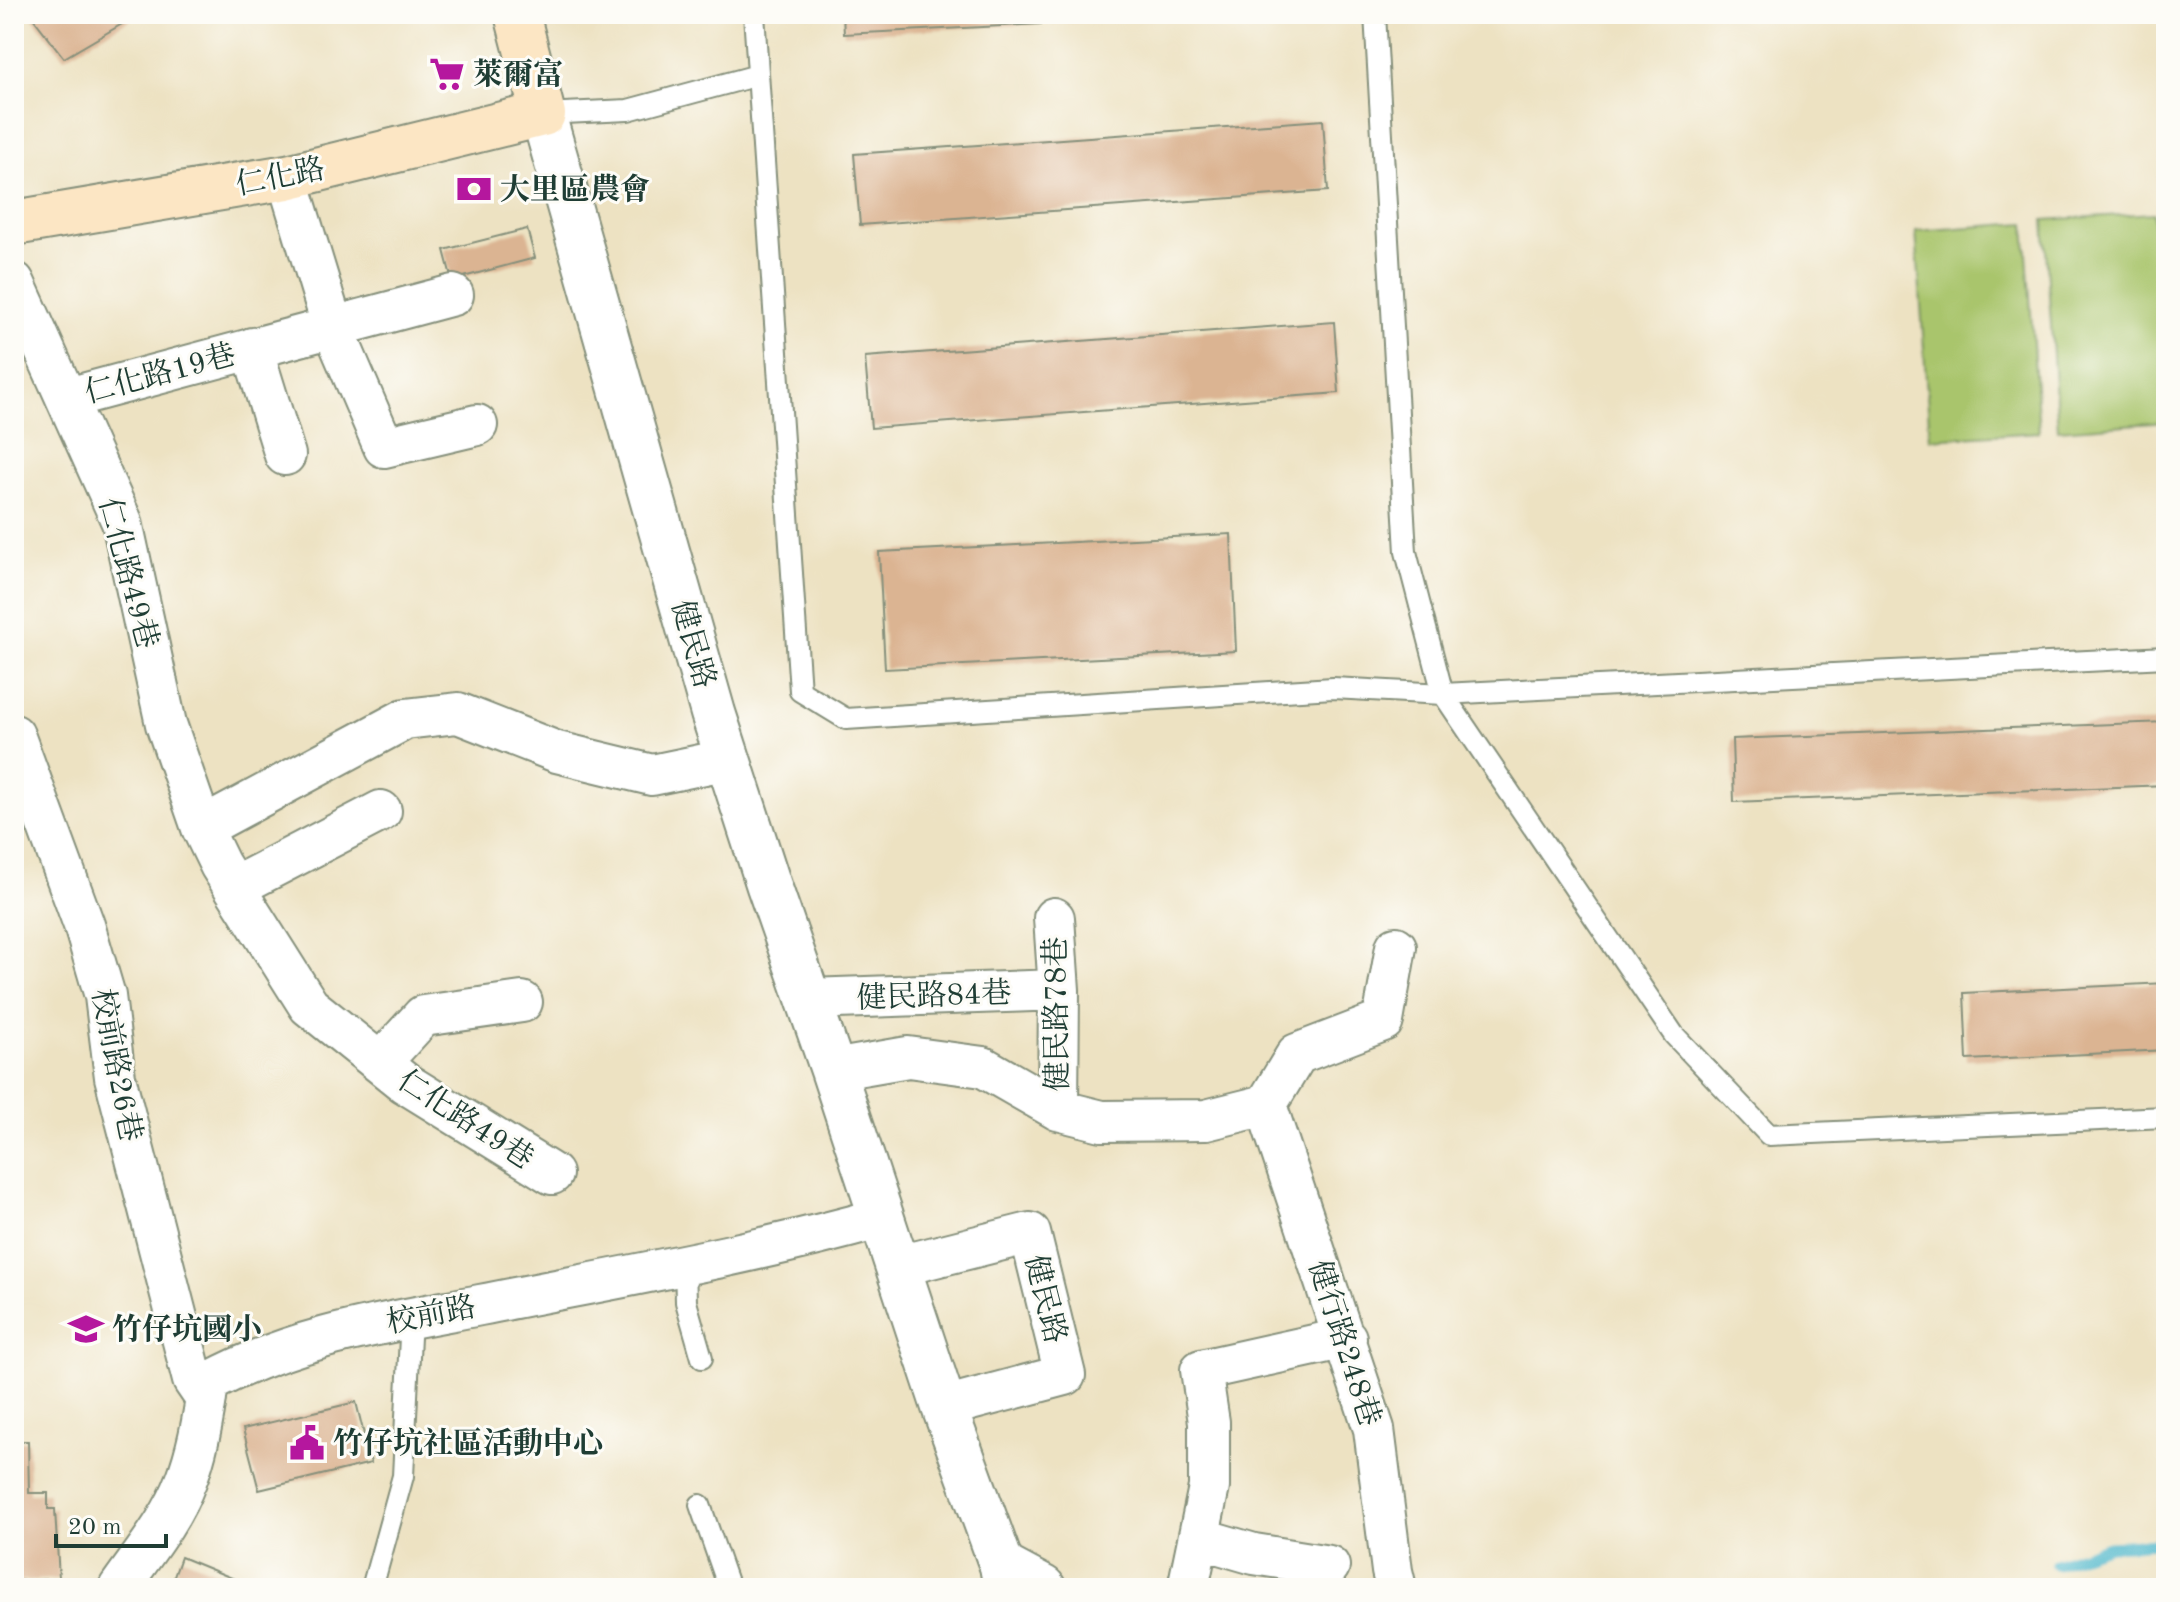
<svg xmlns="http://www.w3.org/2000/svg" width="2180" height="1602" font-family="'Old Standard TT','Noto Serif TC',serif">
<style>
.green{fill:#a9c56c;stroke:#648150;stroke-width:2}
.lines{fill:none;stroke-linecap:round;stroke-linejoin:round}
.stream{stroke:#4cb6ca;stroke-width:11}
.building{fill:#dbb492}
.service-casing{stroke:#86907b;stroke-width:24}
.minor-casing{stroke:#86907b;stroke-width:44}
.tertiary-casing{stroke:#86907b;stroke-width:48}
.secondary-casing{stroke:#86907b;stroke-width:48}
.service{stroke:#fff;stroke-width:20}
.minor{stroke:#fff;stroke-width:40}
.tertiary{stroke:#fff;stroke-width:44}
.secondary{stroke:#fce6c4;stroke-width:44}
.labels{text-anchor:middle;stroke-width:6;stroke-linejoin:round;paint-order:stroke}
.poi-label{font-size:30px;font-weight:bold;fill:#1f3d34;stroke:#fdfcf7;text-anchor:start}
.street-label{font-size:30px;fill:#1f3d34;stroke:#fdfcf7}
</style>
<rect width="100%" height="100%" fill="#fdfcf7"/>
<filter id="ink" filterUnits="userSpaceOnUse"><feTurbulence type="fractalNoise" baseFrequency=".0125" numOctaves="2"/><feDisplacementMap in="SourceGraphic" scale="16" xChannelSelector="R" yChannelSelector="G"/><feConvolveMatrix kernelMatrix="1 2 1 2 8 2 1 2 1" color-interpolation-filters="sRGB"/></filter>
<filter id="wash" filterUnits="userSpaceOnUse"><feTurbulence type="fractalNoise" baseFrequency=".006" numOctaves="4" result="noise"/><feDisplacementMap in="SourceGraphic" scale="32" xChannelSelector="R" yChannelSelector="G"/><feGaussianBlur stdDeviation="1.8" result="paint"/><feColorMatrix in="noise" values="0 0 0 0 0 0 0 0 0 0 0 0 0 0 0 0 0 1.4 0 .05"/><feComposite in="paint" operator="in"/></filter>
<g filter="url(#wash)">
<rect width="100%" height="100%" fill="#ede2c2"/>
<path class="green" d="M2153,213L2166,422L2058,430L2044,220Z
M2025,223L2039,432L1930,439L1916,231Z"/>
<g class="lines">
<path class="stream" d="M2056,1564L2109,1546L2158,1543L2166,1545"/>
</g>
<g id="blocks">
<path class="building" d="M30,14H139L64,58Z
M843,14H1197V16L844,34Z
M1323,120L1328,191L860,225L854,154Z
M527,229L535,258L452,280L444,250Z
M1334,322L1339,393L871,428L865,357Z
M1231,534L1236,651L885,669L879,552Z
M2166,722V785L1734,802L1732,739Z
M2166,983V1050L1967,1060L1964,993Z
M356,1402L371,1463L259,1490L243,1429Z
M14,1441H28L29,1493H48V1509H55L59,1579L14,1581Z
M181,1557L256,1588H170Z"/>
</g>
</g>
<g filter="url(#ink)">
<use href="#blocks" fill-opacity="0" stroke="#86907b" stroke-width="2"/>
<g class="lines">
<g class="service-casing">
<path id="service" d="M754,14L800,691L846,719L1333,688L1443,694L2166,657
M1375,14L1406,552L1443,694L1674,1035L1769,1135L2166,1117
M543,114L628,110L758,75
M685,1264L686,1302L702,1358
M700,1505L729,1588
M372,1588L403,1476L411,1317"/>
</g>
<g class="minor-casing">
<path id="minor" d="M287,177L333,328L384,447L477,425
M14,282L122,522L166,724L202,828L220,865L309,1006L405,1083L552,1174
M252,348L285,455
M68,398L453,295
M14,735L84,925L105,996L115,1077L193,1380L206,1399
M202,828L405,719L458,713L557,752L652,775L729,759
M235,887L381,811
M1054,918L1059,990L1058,1110
M809,999L1059,990
M381,1062L423,1016L522,1002
M833,1070L908,1057L983,1067L1058,1110L1102,1121L1206,1120L1266,1105L1297,1054L1383,1021L1396,947
M1266,1105L1374,1429L1392,1571L1396,1588
M899,1266L1030,1233L1065,1375L944,1407
M1199,1538L1254,1554L1329,1566
M119,1588C142,1555 172,1519 186,1481C198,1450 204,1416 208,1383C294,1336 386,1323 480,1305C615,1278 750,1255 882,1218
M1188,1588L1209,1487V1422L1201,1370L1346,1338"/>
</g>
<g class="tertiary-casing">
<path id="tertiary" d="M543,114L713,713L769,886L833,1070L944,1407L1002,1566L1006,1588
M1002,1566L1043,1588"/>
</g>
<g class="secondary-casing">
<path id="secondary" d="M14,223L287,177L543,114L517,14"/>
</g>
<use href="#service" class="service"/>
<use href="#minor" class="minor"/>
<use href="#tertiary" class="tertiary"/>
<use href="#secondary" class="secondary"/>
</g>
</g>
<defs>
<g id="supermarket-bare" transform="scale(2.76)"><path d="M-6-5.5h2.5l.6 2H6L4.5 2H-2.5L-4.4-4H-6ZM-1.5 3.2a1.3 1.3 0 1 0 .1 0ZM3 3.2a1.3 1.3 0 1 0 .1 0Z" fill="#b5179e" stroke="#fdfcf7" stroke-width="2.5" paint-order="stroke"/></g>
<g id="bank-bare" transform="scale(2.76)"><path d="M-6-4H6V4H-6ZM0-2.3a2.3 2.3 0 1 0 0 4.6a2.3 2.3 0 1 0 0-4.6Z" fill="#b5179e" stroke="#fdfcf7" stroke-width="2.5" paint-order="stroke"/></g>
<g id="school-bare" transform="scale(2.76)"><path d="M0-5L7-2L0 1L-7-2ZM-4 1L0 2.5L4 1V4Q0 6-4 4Z" fill="#b5179e" stroke="#fdfcf7" stroke-width="2.5" paint-order="stroke"/></g>
<g id="civic-bare" transform="scale(2.76)"><path d="M-.6-6.5H3V-4.5H.6V-3L4-1V1h2V6H-6V1h2V-1L-.6-3ZM-1.2 2.5V6h2.4V2.5Z" fill="#b5179e" stroke="#fdfcf7" stroke-width="2.5" paint-order="stroke"/></g>
</defs>
<g fill-rule="evenodd">
<use href="#supermarket-bare" x="447" y="74"/>
<use href="#bank-bare" x="474" y="189"/>
<use href="#school-bare" x="86" y="1329"/>
<use href="#civic-bare" x="307" y="1443"/>
</g>
<g class="labels">
<g class="poi-label">
<text x="473" y="84">萊爾富</text>
<text x="500" y="199">大里區農會</text>
<text x="112" y="1339">竹仔坑國小</text>
<text x="333" y="1453">竹仔坑社區活動中心</text>
</g>
<g class="street-label">
<text transform="translate(280 176) rotate(-11)" y="10">仁化路</text>
<text transform="translate(160 373) rotate(-15)" y="10">仁化路19巷</text>
<text transform="translate(129 573) rotate(75)" y="10">仁化路49巷</text>
<text transform="translate(694 644) rotate(74)" y="10">健民路</text>
<text transform="translate(934 995) rotate(-2)" y="10">健民路84巷</text>
<text transform="translate(1056 1014) rotate(-91)" y="10">健民路78巷</text>
<text transform="translate(117 1065) rotate(79)" y="10">校前路26巷</text>
<text transform="translate(466 1119) rotate(33)" y="10">仁化路49巷</text>
<text transform="translate(1046 1299) rotate(76)" y="10">健民路</text>
<text transform="translate(431 1314) rotate(-11)" y="10">校前路</text>
<text transform="translate(1345 1343) rotate(72)" y="10">健行路248巷</text>
</g>
</g>
<rect width="2180" height="1602" fill="none" stroke="#fdfcf7" stroke-width="48"/>
<path d="M56 1534v12h110v-12" fill="none" stroke="#1f3d34" stroke-width="4"/>
<text x="68" y="1534" font-size="24" fill="#1f3d34" stroke="#fdfcf7" stroke-width="6" paint-order="stroke">20 m</text>
</svg>
